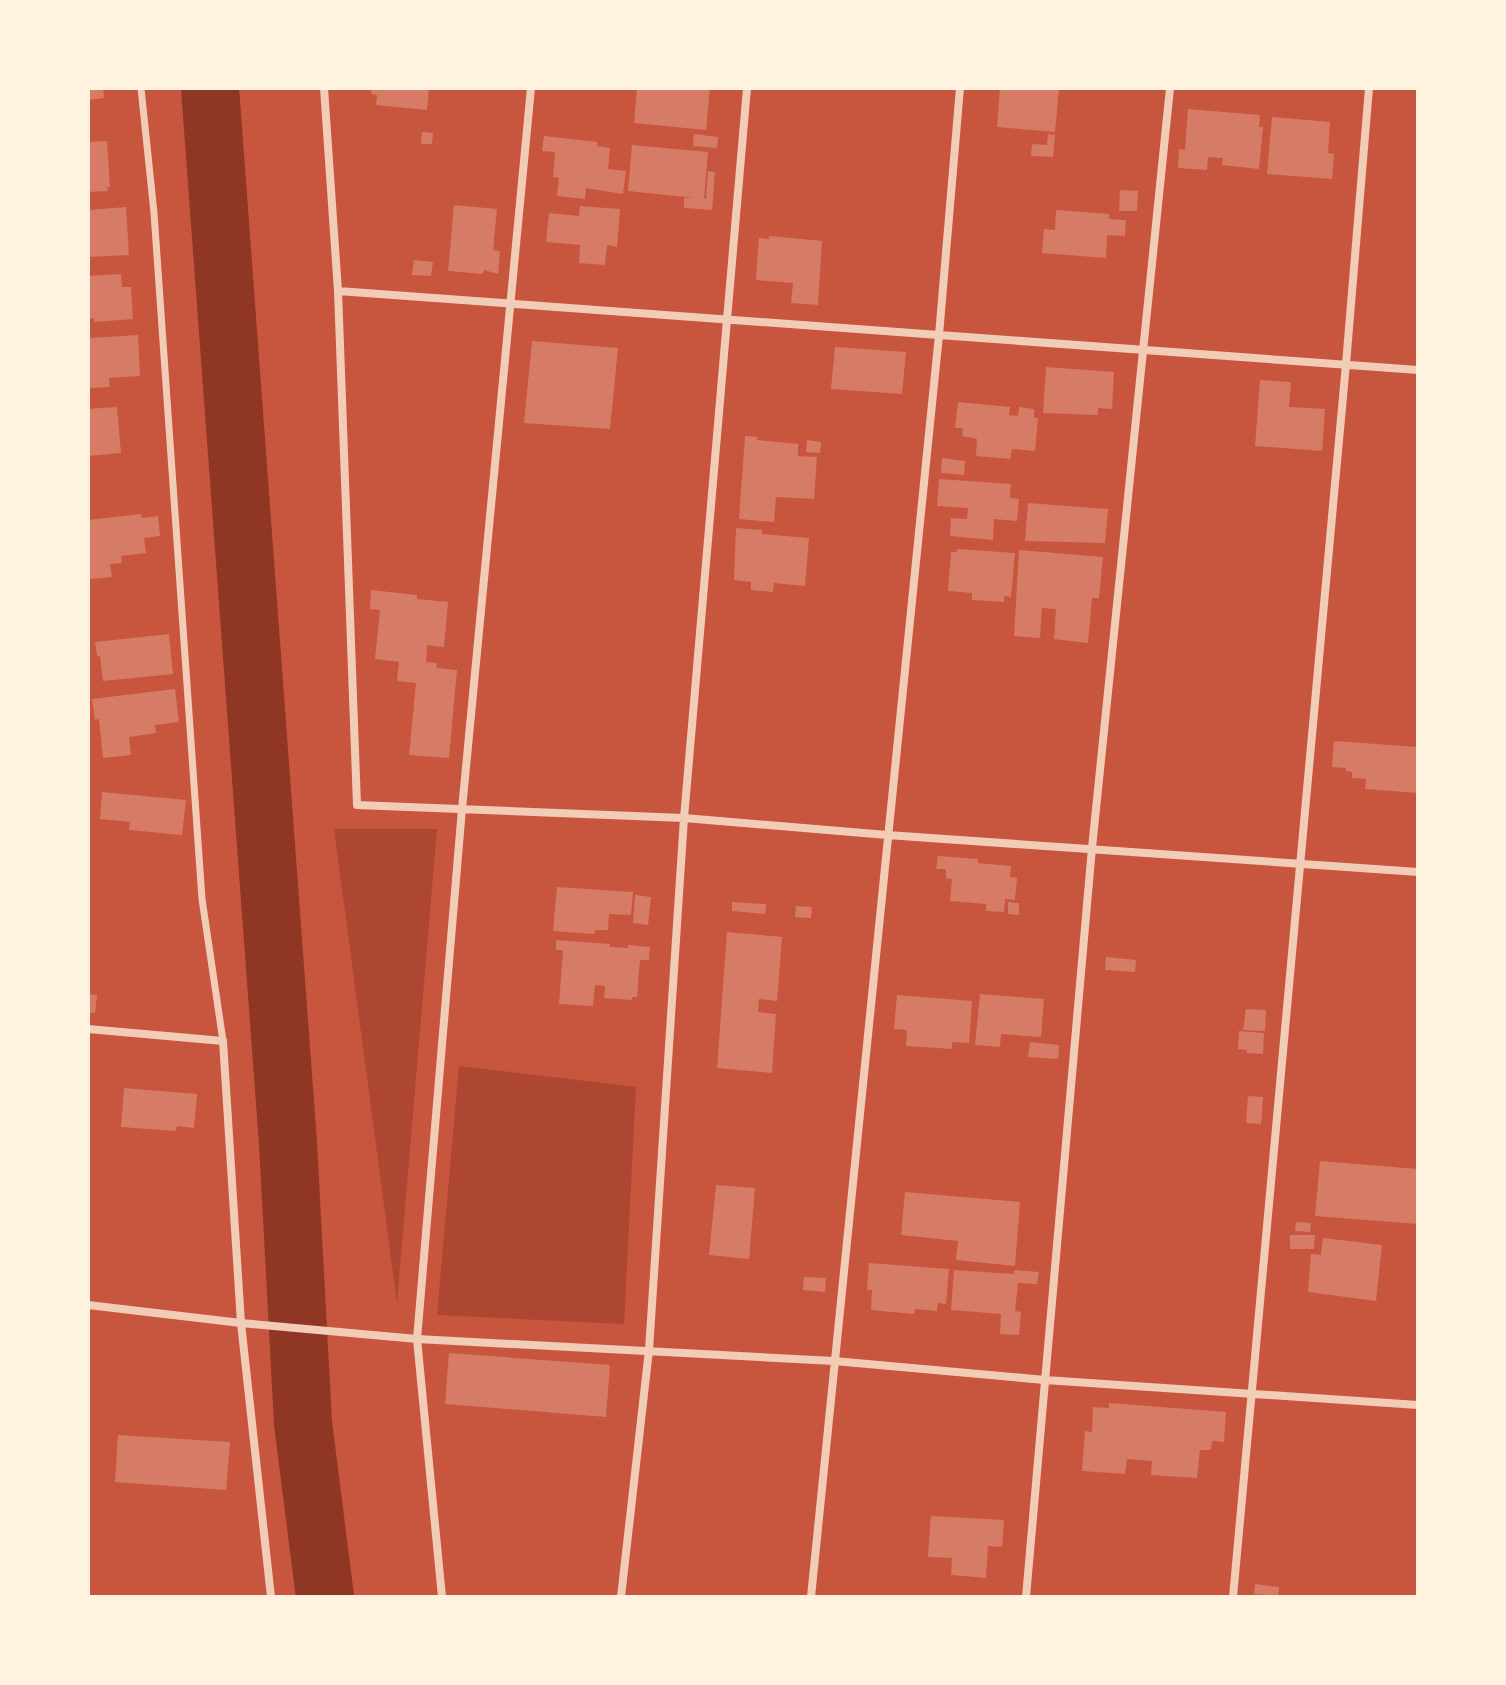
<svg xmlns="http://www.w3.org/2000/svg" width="1506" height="1685" font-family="'PT Sans',sans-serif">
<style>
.green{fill:#ae4732}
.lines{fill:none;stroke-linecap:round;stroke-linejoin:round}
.river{stroke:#8f3625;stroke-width:58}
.building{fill:#d67c66}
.pedestrian{stroke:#f1ccb7;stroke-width:7}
.minor{stroke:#f1ccb7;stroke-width:8}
</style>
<rect width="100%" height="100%" fill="#c8553d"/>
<path class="green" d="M334,829H437L397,1303Z
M459,1066L636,1087L624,1324L437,1315Z"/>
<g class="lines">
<path class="river" d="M210,88L288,1143L303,1423L325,1597"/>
</g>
<path class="building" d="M88,88H103L104,98L88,100Z
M372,88H429L427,110L376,105L377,95L371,94Z
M637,88H710L706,130L634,123Z
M1000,88H1059L1055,132L997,127Z
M1188,109L1260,115L1259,127H1263L1259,169L1222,165L1223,158L1208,157L1207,170L1178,168L1179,149L1185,150Z
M1272,117L1330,122L1328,153L1334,154L1332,179L1267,174Z
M422,132L433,133L432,144H421Z
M694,134L718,137L717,148L693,146Z
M1048,134L1055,135L1053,157L1031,156L1032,144L1047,145Z
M544,136L597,142V146L610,148L608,169L626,171L623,194L586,188L585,199L557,196L559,178L553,177L555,152L542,151Z
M107,141L110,187H107L108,191L88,192V142Z
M632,145L708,152L704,199H706L708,171L715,172L712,210L684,208V198H694L628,191Z
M1120,190L1138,191L1137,211H1119Z
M454,205L497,209L493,250L500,251L498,274L484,270L483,274L448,271Z
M580,206L620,209L617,247L607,245L605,265L579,263L580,245L546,242L549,213L579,216Z
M126,207L129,255L88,257V210Z
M1056,210L1109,214V219L1126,220L1125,236L1107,235L1106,258L1042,253L1044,229L1055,230Z
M769,236L822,241L818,305L791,303L793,283L756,280L759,238L769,239Z
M414,260L433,262L431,276L412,275Z
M121,274L122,287H131L133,319L94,322V318L88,319V276Z
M138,335L140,376L109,378L110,387L88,388V338Z
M532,341L618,348L610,429L524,423Z
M835,347L906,352L902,394L831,389Z
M1046,367L1114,372L1112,409L1098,408V415L1043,413Z
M1260,380L1291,382L1289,407L1325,409L1322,451L1255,446Z
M958,402L1010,407L1009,415L1018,416L1019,407L1034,409V418H1038L1035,451L1012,449L1010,459L976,456L977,439L962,436L963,428H955Z
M117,407L121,453L88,456V409Z
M745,436L757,437V440L798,444V456L817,457L814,499L776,497L774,522L739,519Z
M807,440L821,442L820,453L806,452Z
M942,458L965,461L964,475L941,473Z
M939,479L1011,484L1010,498L1019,499L1017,521L994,519L993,540L950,536L951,518L967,519L968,508L937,506Z
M1028,503L1108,509L1105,543L1025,541Z
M141,514L142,518L158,516L160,536L144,538L146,553L121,556L122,563L110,564L112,577L90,579L88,520Z
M736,528L762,530V534L809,538L805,586L774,583L773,592L751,590V582L734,580Z
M957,549L1015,553L1011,597L1004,596V602L972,600V593L948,591L951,552H957Z
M1019,550L1103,557L1099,598H1092L1088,643L1054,639L1056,609L1042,608L1040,638L1014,636Z
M371,590L417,595V599L448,602L444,647L427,645L426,662L437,663L436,668L457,670L449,758L409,755L416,683L397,681L399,662L375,659L380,610L370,609Z
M169,634L173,674L103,681L100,656H97L95,642Z
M175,689L179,722L155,725L156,733L129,737L131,755L103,758L99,719L95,720L92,699Z
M1334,741L1418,747V793L1365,789L1366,779L1352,778V772L1346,771V768L1332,767Z
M102,792L186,800L182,835L129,830L130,822L100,819Z
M938,856L978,859V863L1011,866L1010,877L1017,878L1015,900L1005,899L1004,912L986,911V904L950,901L952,879L946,878V869H936Z
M557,887L633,892L631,915L609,914L608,930H595L594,934L553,931Z
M635,895L651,897L648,925L633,923Z
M732,902L766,904L765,914L732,911Z
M1008,902L1019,903V915L1008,914Z
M796,906L812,907L811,918L795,917Z
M727,932L782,937L777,1001L759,999L758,1012L776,1014L772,1073L717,1068Z
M556,940L610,944V947L628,948V945L650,947L649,960H640L637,997H632V1000L604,998L605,986L595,985L593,1006L559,1004L563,950H556Z
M1106,957L1136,960L1135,972L1105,970Z
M88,994L97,995L95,1013L88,1012Z
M980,994L1044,999L1041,1037L1001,1034L1000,1047L975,1045Z
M897,995L972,1001L969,1043L952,1042V1049L906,1046L907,1030L894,1029Z
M1246,1009L1266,1010L1265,1031L1243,1030Z
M1239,1031L1264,1033L1263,1054L1247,1053V1050L1238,1049Z
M1030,1042L1059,1045L1058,1059L1028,1057Z
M124,1088L197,1094L194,1128L177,1126L176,1131L121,1127Z
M1248,1096L1263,1097L1261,1124L1246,1123Z
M1320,1161L1418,1169V1224L1315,1216Z
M716,1185L755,1188L749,1259L709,1255Z
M905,1192L1020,1202L1015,1266L956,1260L958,1241L901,1235Z
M1296,1222L1311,1223L1310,1232L1295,1231Z
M1290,1235H1315L1314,1249H1290Z
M1323,1238L1382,1245L1376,1301L1308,1292L1311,1254L1321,1255Z
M869,1263L949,1269L946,1304L938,1303L937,1311L915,1309L914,1314L871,1310L872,1290H867Z
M954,1270L1014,1274V1270L1039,1272L1037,1284L1018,1283L1015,1311L1021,1312L1019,1335L1000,1334L1001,1314L951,1310Z
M804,1277L826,1278L825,1292L803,1290Z
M449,1353L610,1365L606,1417L445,1404Z
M1109,1403L1226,1412L1224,1442L1212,1441L1211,1450H1200L1197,1478L1151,1475L1152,1461L1127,1459L1125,1474L1082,1471L1085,1431L1092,1432L1093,1407L1109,1408Z
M118,1435L230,1442L226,1490L115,1482Z
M931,1516L1004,1520L1002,1547L988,1546L986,1578L951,1575L952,1558L928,1557Z
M1255,1584L1279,1587L1278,1596L1254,1594Z"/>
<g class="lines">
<path class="pedestrian" d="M141,88L154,213L202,899L223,1041"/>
<path class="minor" d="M324,88L338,291L357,805L684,818L887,835L1418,872
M960,88L939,335L1418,370
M338,291L939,335L811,1597
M88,1029L223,1041L241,1323L271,1597
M88,1305L241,1323L417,1339L834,1361L1045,1380L1418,1405
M442,1597L417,1339L462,809L531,88
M621,1597L649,1350L684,818L747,88
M1026,1597L1092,848L1170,88
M1233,1597L1346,364L1369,88"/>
</g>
<rect width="1506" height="1685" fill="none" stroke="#fff3e0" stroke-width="180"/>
</svg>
